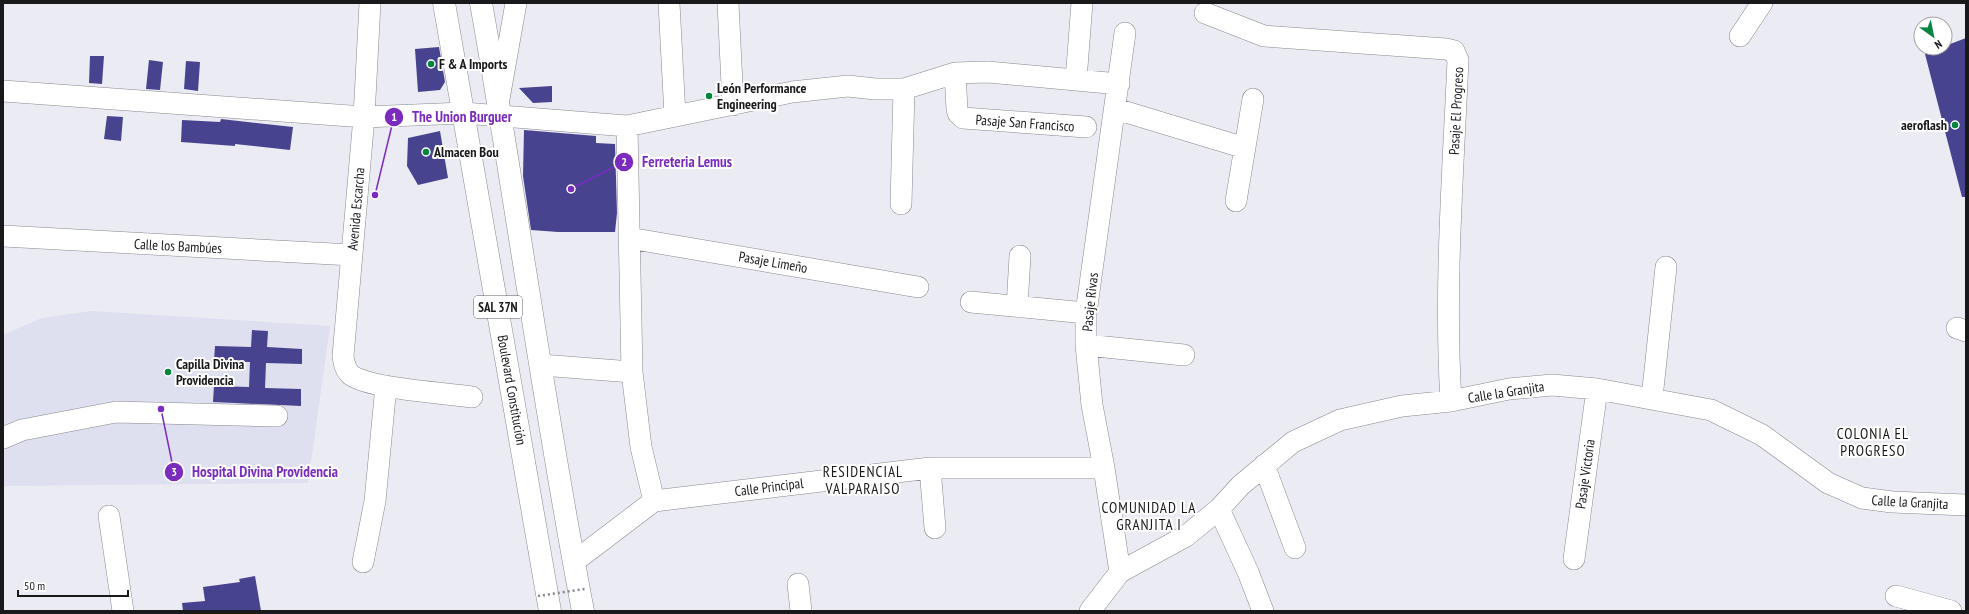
<svg xmlns="http://www.w3.org/2000/svg" width="1969" height="614" font-family="'PT Sans Narrow',sans-serif">
<style>
.built{fill:#dedfef}
.building{fill:#47438e}
.lines{fill:none;stroke-linecap:round;stroke-linejoin:round}
.minor-casing{stroke:#888890;stroke-width:22}
.highway-casing{stroke:#888890;stroke-width:23}
.minor{stroke:#fff;stroke-width:21}
.highway{stroke:#fff;stroke-width:22}
.path-bridge{stroke:#86868c;stroke-width:2.5;stroke-dasharray:2 3;stroke-linecap:butt}
.poi-dot{fill:#038540;stroke:#fff;stroke-width:1.5}
.labels{text-anchor:middle;stroke-width:4;stroke-linejoin:round;paint-order:stroke}
.shield{fill:#fff;stroke:#5e5e60;stroke-width:1}
.shield-label{font-size:13px;font-weight:bold;fill:#19191c}
.poi-label{font-size:14px;font-weight:bold;fill:#19191c;stroke:#fff;text-anchor:start}
.street-label{font-size:14px;fill:#19191c;stroke:#fff}
.neighbourhood-label{font-size:15px;letter-spacing:1px;fill:#19191c;stroke:#fff}
.leader{fill:none;stroke:#7b2cbf;stroke-width:1.5}
.callout-dot{fill:#7b2cbf;stroke:#fff;stroke-width:1.5}
.mark-label{font-size:12px;text-anchor:middle;font-weight:bold;fill:#fff}
.callout-label{font-size:15px;text-anchor:middle;font-weight:bold;fill:#7b2cbf;stroke:#fff;stroke-width:4;stroke-linejoin:round;paint-order:stroke}
</style>
<rect width="100%" height="100%" fill="#ebebf4"/>
<path class="built" d="M92,311L330,326L308,483L3,486V335L42,318Z"/>
<path class="building" d="M1966,38V197H1962L1925,54L1940,48H1945V46Z
M439,47L445,82L440,90L418,92L415,49Z
M90,56H104L102,84L89,83Z
M149,60L163,62L160,90L146,89Z
M186,61L200,62L198,91L184,89Z
M552,86V102L533,103L519,88Z
M107,116L123,117L121,141L104,139Z
M221,119L293,127L290,150L235,144V146L181,142L182,120L220,122Z
M524,130L596,136V143L615,144L617,213L615,232H558L531,230L523,176Z
M440,131L448,178L418,185L407,166L408,138Z
M252,330L268,331L267,347L302,349V364L266,363L265,388L301,389V406L213,402L214,386L249,387L250,362L214,361L215,346L251,347Z
M255,576L261,611H183L182,603L205,601L203,587L240,582L239,579Z"/>
<g class="lines">
<g class="minor-casing">
<path id="minor" d="M370,3L364,117L343,356C344,363 345,370 351,375C371,389 445,393 472,397
M669,3L675,116
M728,3L733,105
M1205,13L1264,36L1446,49L1454,51L1458,60C1453,174 1444,288 1451,401
M1740,36L1762,3
M955,73L957,109L958,113L963,118L1086,127
M1076,80L1082,3
M3,91L364,117L464,113L627,126L792,92L848,86L875,89H904L955,73L988,72L1119,84
M499,99L516,3
M1116,109L1245,148
M627,126L632,372L641,447L654,501
M1236,201L1253,99
M901,204L904,89
M3,236L352,255
M629,238L918,287
M971,302L1086,313
M1017,307L1020,256
M1957,328L1966,331
M1086,345L1184,355
M541,365L632,372
M1652,398L1666,267
M3,438L22,430L116,412L277,416
M1264,465L1295,548
M930,468L935,528
M1219,509L1248,572L1263,611
M109,516L123,611
M1574,559L1597,389
M575,561L654,501L930,468H1104
M363,562L375,501L386,386
M1120,572L1104,468L1092,405L1086,345V313L1125,33
M798,584L801,611
M1896,596L1951,611
M1090,611L1120,572L1186,536L1219,509L1241,485L1293,442L1340,420L1402,406L1451,401L1509,389L1552,385L1597,389L1711,410L1762,435L1828,483L1862,498L1892,502L1966,505"/>
</g>
<g class="highway-casing">
<path id="highway" d="M444,3L550,611
M481,3C517,205 544,409 583,611"/>
</g>
<use href="#minor" class="minor"/>
<use href="#highway" class="highway"/>
<path class="path-bridge" d="M538,596L585,589"/>
</g>
<g class="poi-dot">
<circle cx="431" cy="64" r="4"/>
<circle cx="709" cy="96" r="4"/>
<circle cx="1955" cy="125" r="4"/>
<circle cx="426" cy="152" r="4"/>
<circle cx="168" cy="372" r="4"/>
</g>
<g class="labels">
<rect class="shield" x="474" y="296" width="48" height="22" rx="3"/>
<g class="shield-label">
<text x="498" y="312">SAL 37N</text>
</g>
<g class="poi-label">
<text x="439" y="69">F &amp; A Imports</text>
<text x="717" y="93">León Performance<tspan x="717" dy="16">Engineering</tspan></text>
<text x="1947" y="130" text-anchor="end">aeroflash</text>
<text x="434" y="157">Almacen Bou</text>
<text x="176" y="369">Capilla Divina<tspan x="176" dy="16">Providencia</tspan></text>
</g>
<g class="street-label">
<text transform="translate(1456 111) rotate(-87)" y="5">Pasaje El Progreso</text>
<text transform="translate(1025 123) rotate(4)" y="5">Pasaje San Francisco</text>
<text transform="translate(356 209) rotate(-85)" y="5">Avenida Escarcha</text>
<text transform="translate(178 246) rotate(3)" y="5">Calle los Bambúes</text>
<text transform="translate(773 262) rotate(10)" y="5">Pasaje Limeño</text>
<text transform="translate(1090 302) rotate(-84)" y="5">Pasaje Rivas</text>
<text transform="translate(512 390) rotate(80)" y="5">Boulevard Constitución</text>
<text transform="translate(1506 392) rotate(-9)" y="5">Calle la Granjita</text>
<text transform="translate(1585 474) rotate(-82)" y="5">Pasaje Victoria</text>
<text transform="translate(769 487) rotate(-7)" y="5">Calle Principal</text>
<text transform="translate(1910 502) rotate(3)" y="5">Calle la Granjita</text>
</g>
<g class="neighbourhood-label">
<text x="1873" y="439">COLONIA EL<tspan x="1873" dy="17">PROGRESO</tspan></text>
<text x="863" y="477">RESIDENCIAL<tspan x="863" dy="17">VALPARAISO</tspan></text>
<text x="1149" y="513">COMUNIDAD LA<tspan x="1149" dy="17">GRANJITA I</tspan></text>
</g>
</g>
<path class="leader" d="M375 195L394 117M571 189L624 162M161 409L174 472"/>
<g class="callout-dot">
<circle cx="375" cy="195" r="4"/>
<circle cx="571" cy="189" r="4"/>
<circle cx="161" cy="409" r="4"/>
<circle cx="394" cy="117" r="10"/>
<circle cx="624" cy="162" r="10"/>
<circle cx="174" cy="472" r="10"/>
</g>
<g class="mark-label">
<text x="394" y="121">1</text>
<text x="624" y="166">2</text>
<text x="174" y="476">3</text>
</g>
<g class="callout-label">
<text x="462" y="122">The Union Burguer</text>
<text x="687" y="167">Ferreteria Lemus</text>
<text x="265" y="477">Hospital Divina Providencia</text>
</g>
<rect width="1969" height="614" fill="none" stroke="#19191c" stroke-width="8"/>
<g transform="translate(1933 36) rotate(147)"><circle r="19" fill="#ffffff" stroke="#a3a3a4"/>
<path d="M0-3L7 15L0 10L-7 15Z" fill="#038540"/>
<text y="-6" font-size="11" font-weight="bold" text-anchor="middle" fill="#19191c">N</text>
</g>
<path d="M18 590v6h110v-6" fill="none" stroke="#19191c" stroke-width="2"/>
<text x="24" y="590" font-size="12" fill="#19191c" stroke="#ffffff" stroke-width="3" paint-order="stroke">50 m</text>
</svg>
